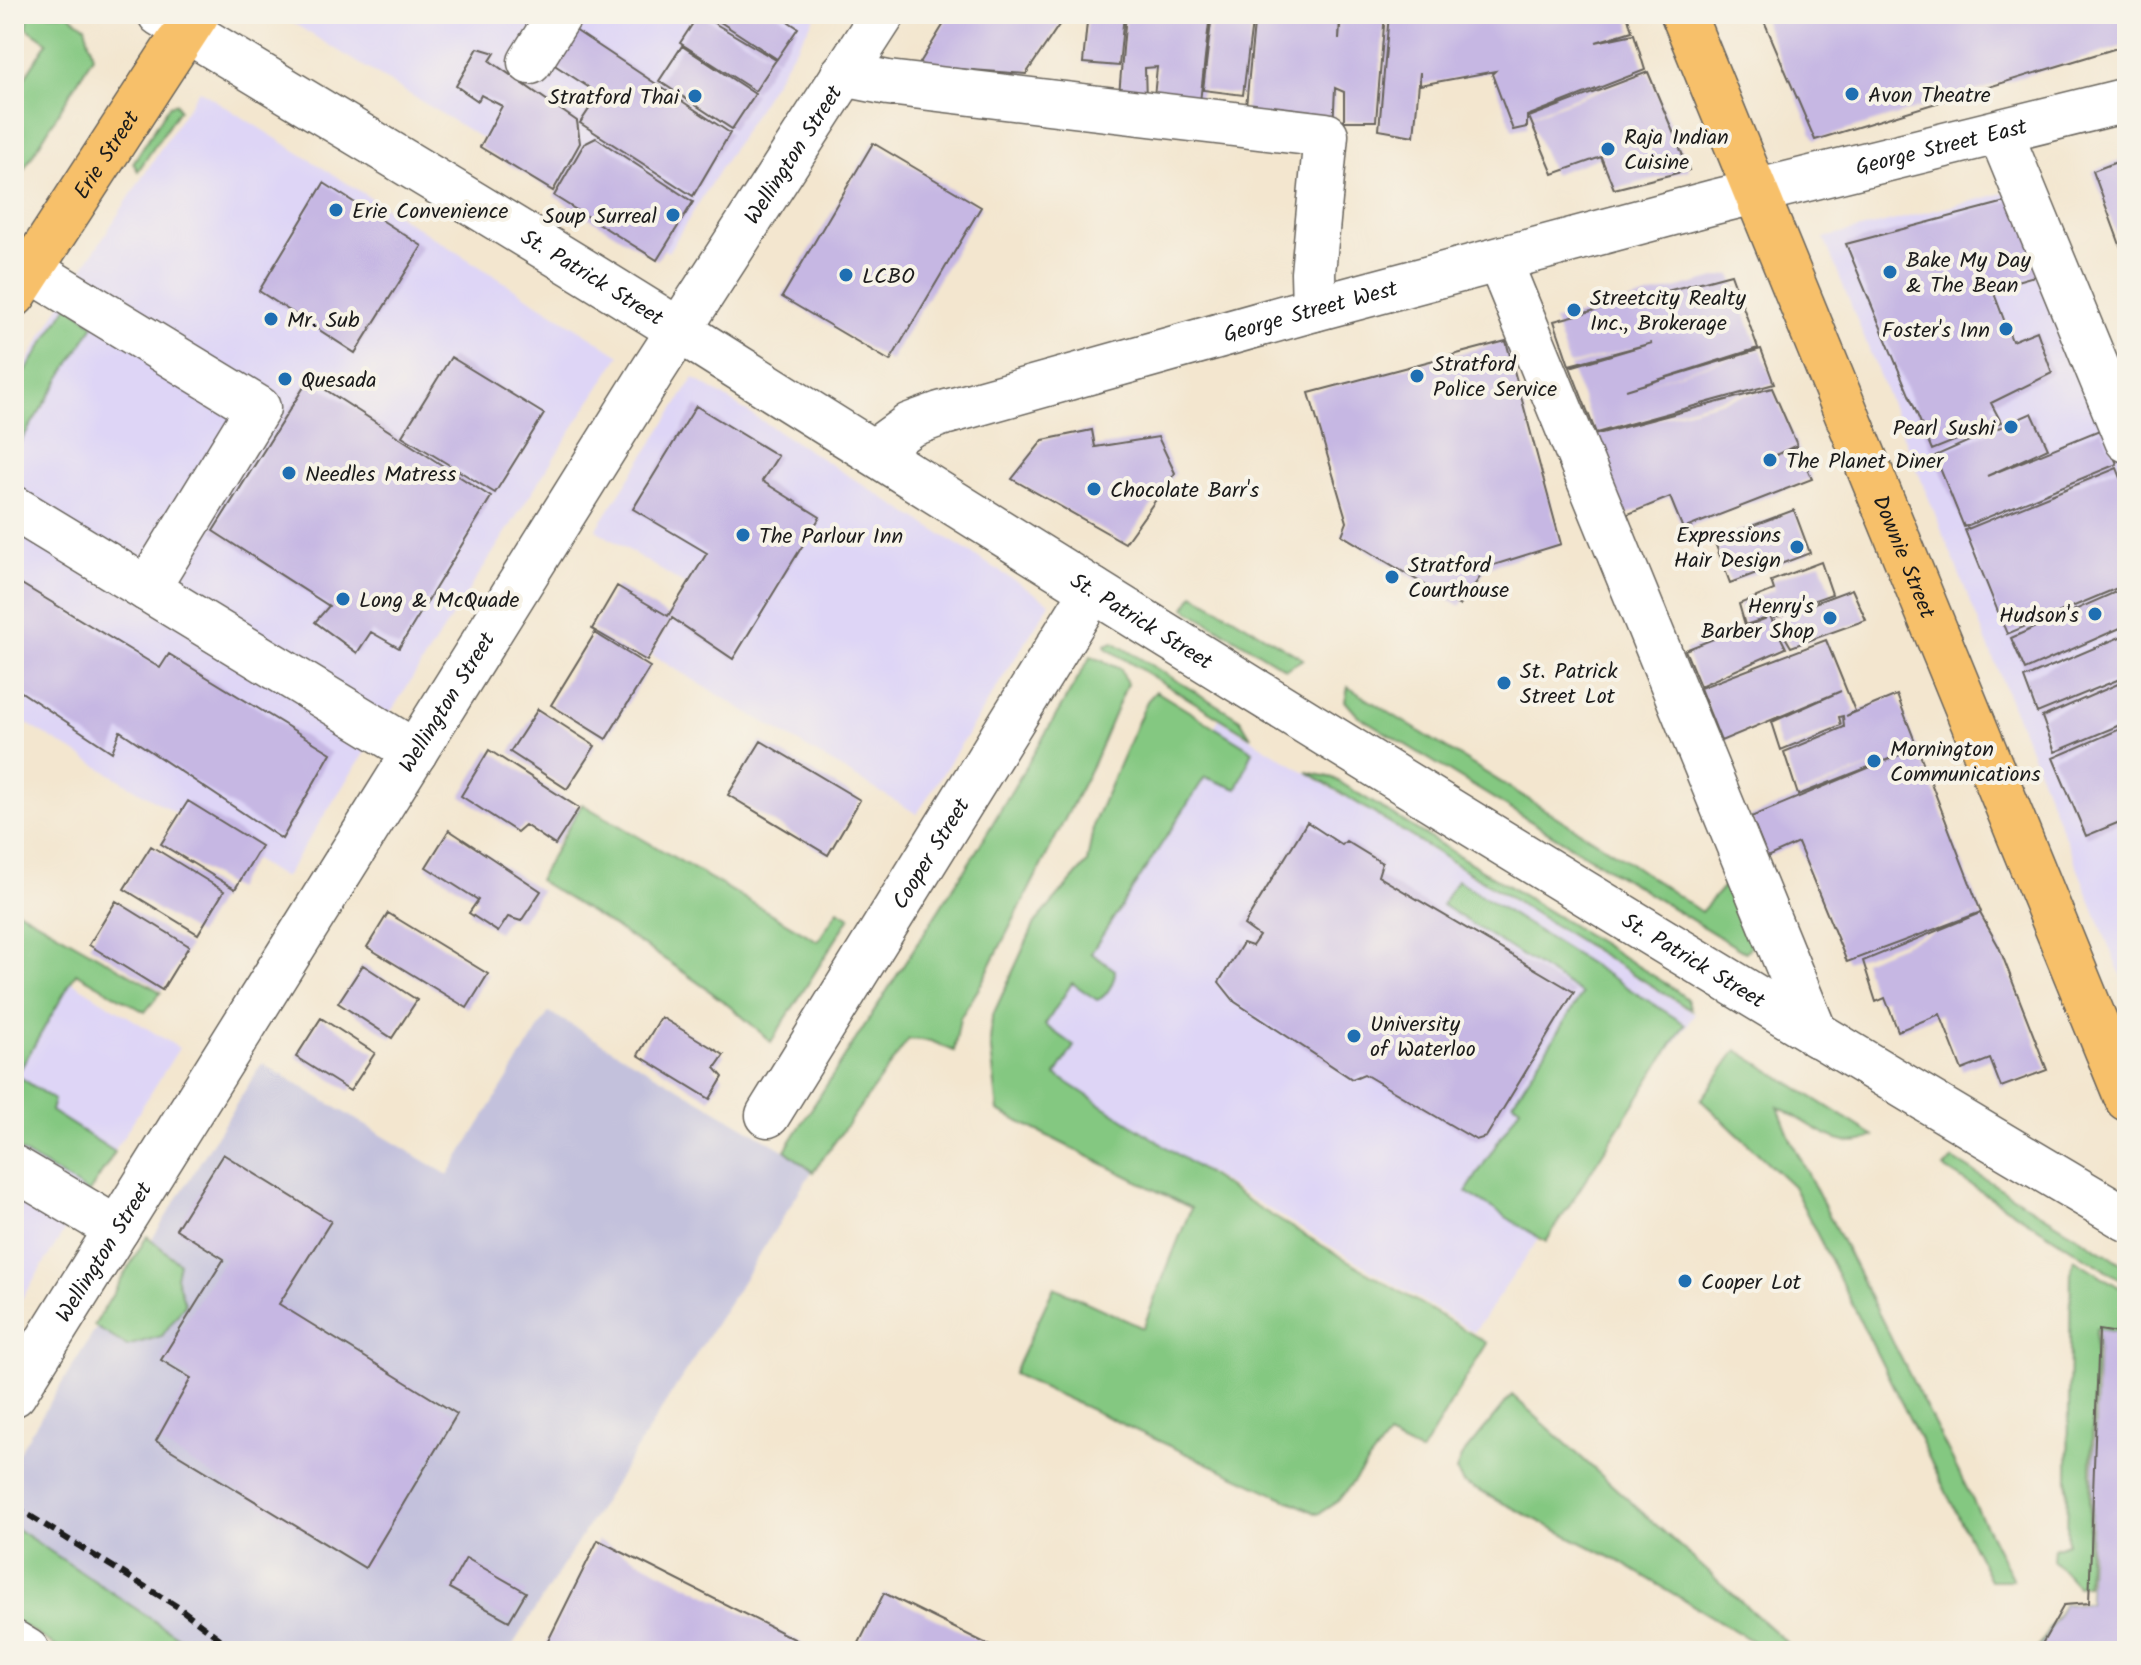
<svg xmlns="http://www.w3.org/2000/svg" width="2141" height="1665" font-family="Kalam,sans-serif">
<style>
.built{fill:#ded5f6}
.industrial{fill:#c3c1dc}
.green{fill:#84c881;stroke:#50724e;stroke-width:2}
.building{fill:#c6b7e3}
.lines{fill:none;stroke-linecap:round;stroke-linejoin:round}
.minor-casing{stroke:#67635b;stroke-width:47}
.major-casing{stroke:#67635b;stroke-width:47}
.minor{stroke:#fff;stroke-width:44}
.major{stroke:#f7c06b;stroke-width:44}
.rail{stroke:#1c1c1c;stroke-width:6;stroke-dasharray:12 6;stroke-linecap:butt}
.poi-dot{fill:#1f6fb2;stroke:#f7f3e8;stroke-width:3}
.labels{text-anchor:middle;stroke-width:8;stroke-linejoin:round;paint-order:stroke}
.poi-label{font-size:22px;fill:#1c1c1c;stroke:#f7f3e8;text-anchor:start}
.street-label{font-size:22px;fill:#1c1c1c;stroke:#f7f3e8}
</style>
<rect width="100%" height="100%" fill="#f7f3e8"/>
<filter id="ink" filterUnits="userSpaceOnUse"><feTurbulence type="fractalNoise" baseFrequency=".0125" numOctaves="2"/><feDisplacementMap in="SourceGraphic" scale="16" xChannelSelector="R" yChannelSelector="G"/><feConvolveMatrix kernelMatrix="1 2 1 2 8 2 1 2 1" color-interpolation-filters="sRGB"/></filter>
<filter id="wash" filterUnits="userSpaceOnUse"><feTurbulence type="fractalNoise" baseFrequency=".006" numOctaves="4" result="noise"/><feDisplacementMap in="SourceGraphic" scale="32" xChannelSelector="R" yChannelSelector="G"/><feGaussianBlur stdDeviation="1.8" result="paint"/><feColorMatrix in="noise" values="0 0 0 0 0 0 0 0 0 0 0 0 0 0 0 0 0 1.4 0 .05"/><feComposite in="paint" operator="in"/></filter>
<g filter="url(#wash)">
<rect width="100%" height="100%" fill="#f3e6cf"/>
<path class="built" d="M292,14H817L668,252L288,20Z
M199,90L620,355L284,878L14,716V385L69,290Z
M2024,188L2127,457V991L1824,238Z
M694,378L1050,603L917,814L652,655L690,588L596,530Z
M1219,719L1695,1014L1474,1332L1015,1057Z
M14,946L179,1048L14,1311Z"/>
<path class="industrial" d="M549,1012L814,1168L509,1651H110L14,1587V1460L262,1063L448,1175Z"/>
<path class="green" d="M21,14H68L85,26L93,56L14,186V95L47,42L27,28L28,19Z
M176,103L179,110L138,171L133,163L169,106Z
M69,304L94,325L14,452V389Z
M1194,594L1303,659L1286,669L1185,608Z
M1113,642L1240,719L1251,737L1106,648L1105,645Z
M1091,656L1121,669L1127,684L1094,762L979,988L960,1018L954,1051L931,1041L909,1039L813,1172L785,1150L974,855Z
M1348,687L1626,860L1701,912L1731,878L1759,936L1746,952L1741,950L1357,715L1345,701Z
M1156,691L1253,751L1237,789L1205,777L1091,953L1115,970C1115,981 1107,997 1097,1000L1072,983L1045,1025L1074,1046L1056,1075L1264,1211L1487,1343L1421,1453L1388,1437L1338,1501L1318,1514L1013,1374L1054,1287L1143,1328L1191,1208L998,1111L990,1042L992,1017L1035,923L1087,863L1094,822L1147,701Z
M1307,772L1333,778L1670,986L1687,999L1691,1010Z
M582,804L818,941L838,910L850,917L771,1042C702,977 618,930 538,880Z
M1457,880L1685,1024L1546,1242L1466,1192L1520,1107L1513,1102L1582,994L1442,905Z
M14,908L161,992L145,1012L76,973L17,1075L54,1100L51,1111L115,1152L89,1193L14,1147Z
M1737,1050L1874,1136C1841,1156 1808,1120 1778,1107L1791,1140L2013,1580H1990L1793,1186L1701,1100Z
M1953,1159L2127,1267L2123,1281L1944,1168Z
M147,1236L179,1263L176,1277L185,1304L162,1336L127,1346L94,1326Z
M2074,1259L2127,1292V1651L2037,1649L2064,1605L2089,1603L2099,1330L2125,1333L2096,1329L2087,1585L2077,1586L2053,1560L2054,1548L2067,1543L2071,1269Z
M1512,1395L1796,1651H1769L1622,1563L1463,1483L1456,1471L1461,1457Z
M14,1527L199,1651H63L14,1620Z"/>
<g id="blocks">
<path class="building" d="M699,14L776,60L755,91L680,43Z
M708,14H777L798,28L777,59Z
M950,14H995L1061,22L1026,74L918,66Z
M1028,14H1124L1119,66L1083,63L1087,22Z
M1126,14H1210L1200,102L1154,97L1157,67L1145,68L1146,100L1119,95Z
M1212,14H1253L1243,95L1203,90Z
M1255,14H1340L1339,40L1341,14H1385L1376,121H1344V92L1335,88L1333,129L1245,117Z
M1389,14H1627L1632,31L1596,42L1634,34L1645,70L1527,116V127L1513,130L1492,74L1495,71L1420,85V72L1414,136L1379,130Z
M1761,14H2127V45L1815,140Z
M572,28L730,133L693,196L580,123L599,94L550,62Z
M682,46L755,94L732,129L659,81Z
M478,48L495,53L490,61L577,121L580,143L553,191L480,147L502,106L481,95L478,101L456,86Z
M1648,72L1689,170L1614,189L1601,157L1553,174L1529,117Z
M596,138L693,202L657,260L554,196L584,144Z
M873,143L981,207L890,361L782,297Z
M2127,158V264L2093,171Z
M324,183L422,246L355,353L259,291Z
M2013,200L2045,273L1992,288L2012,341L2037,331L2052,373L1991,403L2001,422L1932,450L1846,244Z
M1731,274L1758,348L1626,390L1761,349L1774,384L1596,433L1570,367L1652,343L1569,365L1554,321Z
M1506,341L1561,544L1487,567L1460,606L1342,535L1347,522L1309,393Z
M451,357L544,414L495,493L402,436Z
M309,379L491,497L399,648L371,632L357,653L315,622L329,606L213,531Z
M1772,388L1797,445L1769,458L1797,446L1812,479L1683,529L1670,497L1626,515L1594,435Z
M696,406L778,456L762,481L820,517L733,659L672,618L647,661L592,629L617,586L668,616L707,553L633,509Z
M2032,413L2048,448L1987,476L2102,429L2117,464L1964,527L1935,456Z
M1092,430L1095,447L1158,437L1175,473L1125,543L1012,479L1043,440Z
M2117,468L2127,493V584L2007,634L1965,530Z
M1794,510L1810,553L1730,583L1714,540Z
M1821,562L1832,594L1770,616L1786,648L1700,686L1685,650L1767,618L1745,625L1739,604L1774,590L1771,581Z
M15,580L160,668L169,654L331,753L282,839L120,731L112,752L14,687Z
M2127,587V625L2025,670L2011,638Z
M1852,589L1866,620L1791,647L1774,618Z
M595,633L650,667L606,739L551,705Z
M2127,634V676L2037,713L2024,678Z
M1826,640L1855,711L1846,716L1897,695L1981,912L1847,962L1798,843L1767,857L1751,817L1909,751L1798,795L1784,752L1844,727L1843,716L1839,717L1841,725L1781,750L1772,722L1841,691L1721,741L1700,688Z
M2127,680V722L2055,752L2042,717Z
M538,709L595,746L567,789L510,752Z
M2127,726V819L2086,836L2053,758Z
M761,741L860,800L828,855L728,795Z
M489,750L579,808L555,845L525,825L517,832L461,796Z
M188,801L261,846L235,889L161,844Z
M1307,822L1342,845L1346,841L1382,863L1378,876L1574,992L1486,1137L1476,1140L1364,1074L1352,1079L1235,1002L1219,982L1243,943L1252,946L1259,936L1244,925Z
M449,830L541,891L521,921L508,917L498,932L469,913L478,900L426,867Z
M151,846L224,891L198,934L124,889Z
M116,901L189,946L162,990L89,945Z
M388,913L488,974L467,1008L367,947Z
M1980,913L1999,947L2047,1070L2001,1087L1990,1059L1962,1070L1940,1014L1898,1031L1885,998L1876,1002L1863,961Z
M363,965L417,1000L392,1038L338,1003Z
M661,1017L724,1055L715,1068L723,1077L710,1099L638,1055Z
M321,1018L375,1053L350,1091L296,1057Z
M223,1154L331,1221L279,1304L457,1414L365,1568L156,1441L191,1378L161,1360L224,1259L176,1229Z
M2099,1330L2125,1334L2127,1651H2038L2064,1605L2089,1603Z
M598,1540L818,1651H543Z
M466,1558L526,1592L509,1621L449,1588Z
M884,1593L1001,1651H855Z"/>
</g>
</g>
<g filter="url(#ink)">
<use href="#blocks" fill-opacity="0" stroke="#67635b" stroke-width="2"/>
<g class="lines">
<g class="minor-casing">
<g id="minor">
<path id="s1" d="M160,14C335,121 512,225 685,334C1162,635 1641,932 2127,1219"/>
<path d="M530,62L560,14"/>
<path d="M843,74L888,83L1326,135L1313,273L1314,309"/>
<path d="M2000,132L2127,440"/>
<path d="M1499,260L1816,1035"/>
<path d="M31,270L258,408L147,589"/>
<path id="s2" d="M873,452L910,425L940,414L1314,309L1714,202L2127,100"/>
<path d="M14,508L415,752"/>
<path id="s3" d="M768,1115L1093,590"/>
<path d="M14,1168L117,1229"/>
<path id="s4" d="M14,1394L652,372L883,14"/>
<path d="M14,1643L27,1651"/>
</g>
</g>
<g class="major-casing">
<g id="major">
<path id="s5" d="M1683,14L2127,1099"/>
<path id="s6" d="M14,295L197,14"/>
</g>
</g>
<use href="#minor" class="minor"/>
<use href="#major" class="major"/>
<path class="rail" d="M14,1506L178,1607L236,1651"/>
</g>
</g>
<g class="poi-dot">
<circle cx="1852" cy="94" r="8"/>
<circle cx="695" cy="96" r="8"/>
<circle cx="1608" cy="149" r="8"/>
<circle cx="336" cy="210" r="8"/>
<circle cx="673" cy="215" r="8"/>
<circle cx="1890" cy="272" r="8"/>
<circle cx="846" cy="275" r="8"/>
<circle cx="1574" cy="310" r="8"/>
<circle cx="271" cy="319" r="8"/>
<circle cx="2006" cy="329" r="8"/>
<circle cx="1417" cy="376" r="8"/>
<circle cx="285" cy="379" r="8"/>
<circle cx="2011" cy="427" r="8"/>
<circle cx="1770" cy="460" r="8"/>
<circle cx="289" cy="473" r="8"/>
<circle cx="1094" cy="489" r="8"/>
<circle cx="743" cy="535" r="8"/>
<circle cx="1797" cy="547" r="8"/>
<circle cx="1392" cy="577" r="8"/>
<circle cx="343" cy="599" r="8"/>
<circle cx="2095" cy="614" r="8"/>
<circle cx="1830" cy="618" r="8"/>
<circle cx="1504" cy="683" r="8"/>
<circle cx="1874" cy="761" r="8"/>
<circle cx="1354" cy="1036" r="8"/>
<circle cx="1685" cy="1281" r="8"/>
</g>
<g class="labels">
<g class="poi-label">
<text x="1868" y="102">Avon Theatre</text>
<text x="679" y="104" text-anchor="end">Stratford Thai</text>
<text x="1624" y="144">Raja Indian<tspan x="1624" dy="25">Cuisine</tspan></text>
<text x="352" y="218">Erie Convenience</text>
<text x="657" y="223" text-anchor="end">Soup Surreal</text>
<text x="1906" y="267">Bake My Day<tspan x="1906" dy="25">&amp; The Bean</tspan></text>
<text x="862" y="283">LCBO</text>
<text x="1590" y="305">Streetcity Realty<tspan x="1590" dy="25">Inc., Brokerage</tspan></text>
<text x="287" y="327">Mr. Sub</text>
<text x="1990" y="337" text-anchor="end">Foster's Inn</text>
<text x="1433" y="371">Stratford<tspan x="1433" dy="25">Police Service</tspan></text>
<text x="301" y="387">Quesada</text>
<text x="1995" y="435" text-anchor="end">Pearl Sushi</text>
<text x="1786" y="468">The Planet Diner</text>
<text x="305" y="481">Needles Matress</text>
<text x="1110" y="497">Chocolate Barr's</text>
<text x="1781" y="542" text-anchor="end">Expressions<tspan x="1781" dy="25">Hair Design</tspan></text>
<text x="759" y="543">The Parlour Inn</text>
<text x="1408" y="572">Stratford<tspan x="1408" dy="25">Courthouse</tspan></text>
<text x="359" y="607">Long &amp; McQuade</text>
<text x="1814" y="613" text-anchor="end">Henry's<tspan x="1814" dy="25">Barber Shop</tspan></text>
<text x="2079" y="622" text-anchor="end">Hudson's</text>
<text x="1520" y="678">St. Patrick<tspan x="1520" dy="25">Street Lot</tspan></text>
<text x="1890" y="756">Mornington<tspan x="1890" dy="25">Communications</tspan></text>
<text x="1370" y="1031">University<tspan x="1370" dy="25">of Waterloo</tspan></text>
<text x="1701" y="1289">Cooper Lot</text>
</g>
<g class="street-label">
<text dy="8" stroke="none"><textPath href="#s2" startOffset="1114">George Street East</textPath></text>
<text dy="8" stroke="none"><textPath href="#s6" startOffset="168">Erie Street</textPath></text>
<text dy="8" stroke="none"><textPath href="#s4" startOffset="1464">Wellington Street</textPath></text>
<text dy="8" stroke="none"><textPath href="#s1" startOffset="506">St. Patrick Street</textPath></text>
<text dy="8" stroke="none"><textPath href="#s2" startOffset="462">George Street West</textPath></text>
<text dy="8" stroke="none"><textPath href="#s5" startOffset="586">Downie Street</textPath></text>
<text dy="8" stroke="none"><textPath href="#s1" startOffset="1154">St. Patrick Street</textPath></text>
<text dy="8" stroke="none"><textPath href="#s4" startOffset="816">Wellington Street</textPath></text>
<text dy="8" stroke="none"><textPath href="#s3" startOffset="308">Cooper Street</textPath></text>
<text dy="8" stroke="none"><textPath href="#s1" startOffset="1802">St. Patrick Street</textPath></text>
<text dy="8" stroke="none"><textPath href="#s4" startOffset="168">Wellington Street</textPath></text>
</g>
</g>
<rect width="2141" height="1665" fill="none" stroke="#f7f3e8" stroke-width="48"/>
</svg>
